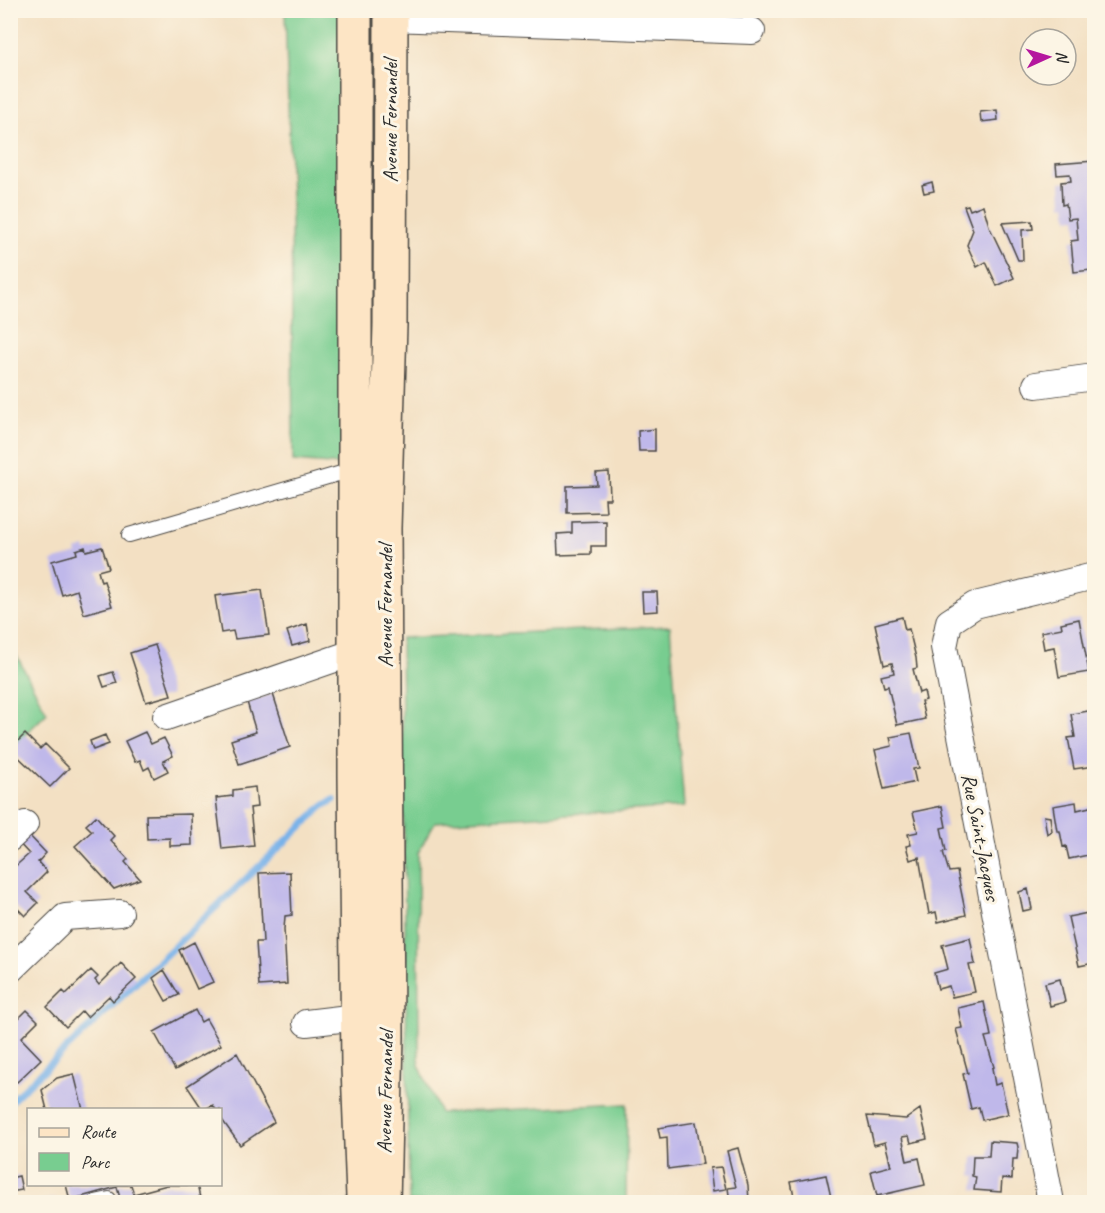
<svg xmlns="http://www.w3.org/2000/svg" width="1105" height="1213" font-family="Caveat,sans-serif">
<style>
.green{fill:#78cd90;stroke:#527c5e;stroke-width:1.5}
.lines{fill:none;stroke-linecap:round;stroke-linejoin:round}
.stream{stroke:#79b2e9;stroke-width:7}
.building{fill:#bfb8ea}
.lane-casing{stroke:#494642;stroke-width:16}
.street-casing{stroke:#494642;stroke-width:28}
.secondary-casing{stroke:#494642;stroke-width:36}
.lane{stroke:#fff;stroke-width:14}
.street{stroke:#fff;stroke-width:26}
.secondary{stroke:#fde5c5;stroke-width:33}
.labels{text-anchor:middle;stroke-width:6;stroke-linejoin:round;paint-order:stroke}
.street-label{font-size:21px;fill:#2b2b2b;stroke:#fcf5e5}
</style>
<rect width="100%" height="100%" fill="#fcf5e5"/>
<filter id="ink" filterUnits="userSpaceOnUse"><feTurbulence type="fractalNoise" baseFrequency=".0167" numOctaves="2"/><feDisplacementMap in="SourceGraphic" scale="12" xChannelSelector="R" yChannelSelector="G"/><feConvolveMatrix kernelMatrix="1 2 1 2 8 2 1 2 1" color-interpolation-filters="sRGB"/></filter>
<filter id="wash" filterUnits="userSpaceOnUse"><feTurbulence type="fractalNoise" baseFrequency=".008" numOctaves="4" result="noise"/><feDisplacementMap in="SourceGraphic" scale="24" xChannelSelector="R" yChannelSelector="G"/><feGaussianBlur stdDeviation="1.35" result="paint"/><feColorMatrix in="noise" values="0 0 0 0 0 0 0 0 0 0 0 0 0 0 0 0 0 1.4 0 .05"/><feComposite in="paint" operator="in"/></filter>
<g filter="url(#wash)">
<rect width="100%" height="100%" fill="#f3e0c3"/>
<path class="green" d="M285,11H345L343,465L293,461L291,198Z
M670,626L684,807L435,822L418,853L419,1065L440,1113L627,1104L626,1202H409L401,638Z
M10,643L47,713L11,748H10Z"/>
<g class="lines">
<path class="stream" d="M10,1102L323,806L334,800"/>
</g>
<g id="blocks">
<path class="building" d="M1094,10V23L1092,24L1088,11Z
M997,110L998,120L981,122L980,112Z
M1094,161V284L1092,285L1091,270L1074,272L1071,241L1078,240L1076,218L1068,219L1066,204L1062,205L1061,182L1071,181L1070,174L1057,175L1056,164Z
M932,182L934,191L924,193L922,185Z
M968,205L970,210L983,205L989,226L1014,278L997,286L986,262L977,267L967,245L973,230L964,206Z
M1032,221L1033,229L1022,230L1023,260H1018L1002,223Z
M655,429V451H639L638,431Z
M609,472L610,499H605L606,512L567,513V486L597,485L596,473Z
M606,521V546H591V554L558,555L557,534L572,533V522Z
M85,547L86,551L102,547L109,568L98,571L101,582L104,581L112,606L84,614L77,590L62,595L52,561L77,554L76,550Z
M262,590L269,635L235,639L233,631L221,633L215,596Z
M642,592H657L658,611L643,612Z
M902,617L905,630L909,629L916,658L917,668L913,669L919,693L924,691L926,700L921,701L925,719L897,725L888,686L884,687L881,676L894,673L892,663L884,665L875,624Z
M1079,619L1089,672L1059,677L1054,647L1044,649L1041,632L1062,628L1061,623Z
M307,624L310,641L292,646L287,631Z
M155,645L171,695L146,702L130,653Z
M113,672L117,683L104,687L100,676Z
M273,694L290,747L239,764L231,740L256,732L247,702Z
M1094,710V766L1074,769L1068,738L1075,737L1071,714Z
M145,732L151,744L164,738L173,756L163,761L168,771L154,778L149,767L144,770L140,760L135,762L125,741Z
M911,733L919,768L913,769L916,782L884,789L875,750L892,746L890,737Z
M25,734L40,749L45,744L69,768L50,787L10,749Z
M105,735L109,744L93,750L90,741Z
M255,787L257,807L250,808L254,846L222,849L216,798L233,796V790Z
M1076,802L1077,810L1094,806V843H1091L1093,854L1069,859L1066,846L1063,847L1060,831H1057L1053,806Z
M942,806L946,827L941,828L946,851L943,852L949,872L957,871L966,915L938,922L936,912L929,914L919,857L910,860L906,846L911,845L908,834L918,832L913,812Z
M191,814L192,845L170,846V838L147,839L146,815Z
M96,816L114,836L110,840L128,859L125,862L140,879L114,889L75,846L92,831L86,825Z
M1044,816L1050,817L1052,831L1047,834Z
M26,832L46,853L38,862L47,872L27,892L38,903L25,916L10,901V871L29,854L17,841Z
M290,872L292,915L285,916L284,929L287,984L259,986L256,942H263L259,873Z
M1028,889L1032,909L1023,911L1019,892Z
M1088,913L1090,922L1094,921V963L1079,966L1068,917Z
M970,938L975,964L969,965L975,992L952,997L949,986L938,989L934,973L948,969L942,945Z
M194,942L213,982L197,989L179,950Z
M121,963L136,979L113,1001L109,996L87,1017L82,1011L66,1027L47,1007L63,991L66,994L91,970L98,977L95,980L99,985Z
M164,970L179,995L166,1001L153,978Z
M1060,979L1065,1002L1050,1006L1045,983Z
M984,1002L991,1036L985,1037L994,1067L992,1068L995,1085L1001,1083L1008,1114L982,1120L979,1107L971,1109L963,1074L968,1073L956,1029L962,1028L958,1008Z
M27,1010L38,1021L21,1038L41,1059L17,1082L10,1076V1027Z
M195,1010L201,1022L206,1019L221,1045L175,1070L154,1032Z
M237,1053L274,1122L240,1145L220,1117V1110H216L213,1105L203,1110L187,1086Z
M74,1074L83,1110H47L42,1090L57,1078Z
M920,1109L927,1139L911,1143L909,1136L902,1137L907,1161L919,1158L925,1185L877,1196L871,1171L891,1166L885,1142L874,1145L867,1116L906,1119Z
M696,1122L703,1164L668,1169L667,1137L660,1138L658,1128Z
M990,1141L1017,1143L1018,1147L1017,1159H1013L1012,1179L1002,1178L1001,1192L974,1190L976,1177L972,1176L973,1156H989Z
M738,1148L748,1185L749,1202H730L728,1188L736,1187L727,1151Z
M721,1167L726,1189L713,1191L710,1168Z
M826,1175L832,1202H795L791,1182Z
M19,1176L22,1190L10,1192V1178Z
M66,1185H131L134,1194L167,1185H197L201,1202H121L117,1187L70,1200Z
M56,1198L57,1202H41V1201Z"/>
</g>
</g>
<g filter="url(#ink)">
<use href="#blocks" fill-opacity="0" stroke="#494642" stroke-width="1.5"/>
<g class="lines">
<g class="lane-casing">
<path id="lane" d="M129,535L355,469
M95,1202L109,1199L110,1202"/>
</g>
<g class="street-casing">
<path id="street" d="M390,18L752,31
M1036,385L1094,377
M166,717L355,652
M10,838L25,824
M10,970L65,917L120,913
M306,1023L357,1017
M1051,1202L944,647L949,622L975,605L1094,576"/>
</g>
<g class="secondary-casing">
<path id="secondary" d="M355,10V776L358,1067L363,1197
M383,1202L387,1037L384,528L390,325L391,10"/>
</g>
<use href="#lane" class="lane"/>
<use href="#street" class="street"/>
<use href="#secondary" class="secondary"/>
</g>
</g>
<g class="labels">
<g class="street-label">
<text transform="translate(390 121) rotate(-90)" y="7">Avenue Fernandel</text>
<text transform="translate(385 606) rotate(-90)" y="7">Avenue Fernandel</text>
<text transform="translate(981 837) rotate(79)" y="7">Rue Saint-Jacques</text>
<text transform="translate(385 1092) rotate(-89)" y="7">Avenue Fernandel</text>
</g>
</g>
<rect width="1105" height="1213" fill="none" stroke="#fcf5e5" stroke-width="36"/>
<rect x="27" y="1108" width="195" height="78" fill="#fcf5e5" stroke="#a8a49b" stroke-width="1.5"/>
<rect x="39" y="1128" width="30" height="9" fill="#fde5c5" stroke="#a8a49b" stroke-width="1.5"/>
<text x="81" y="1138" font-size="18" fill="#2b2b2b">Route</text>
<rect x="39" y="1153" width="30" height="18" fill="#78cd90" stroke="#a8a49b" stroke-width="1.5"/>
<text x="81" y="1168" font-size="18" fill="#2b2b2b">Parc</text>
<g transform="translate(1048 57) rotate(86)"><circle r="28" fill="#fcf5e5" stroke="#a8a49b" stroke-width="1.5"/>
<path d="M0-4.5L10 22L0 15L-10 22Z" fill="#b5179e"/>
<text y="-9" font-size="16" font-weight="bold" text-anchor="middle" fill="#2b2b2b">N</text>
</g>
</svg>
